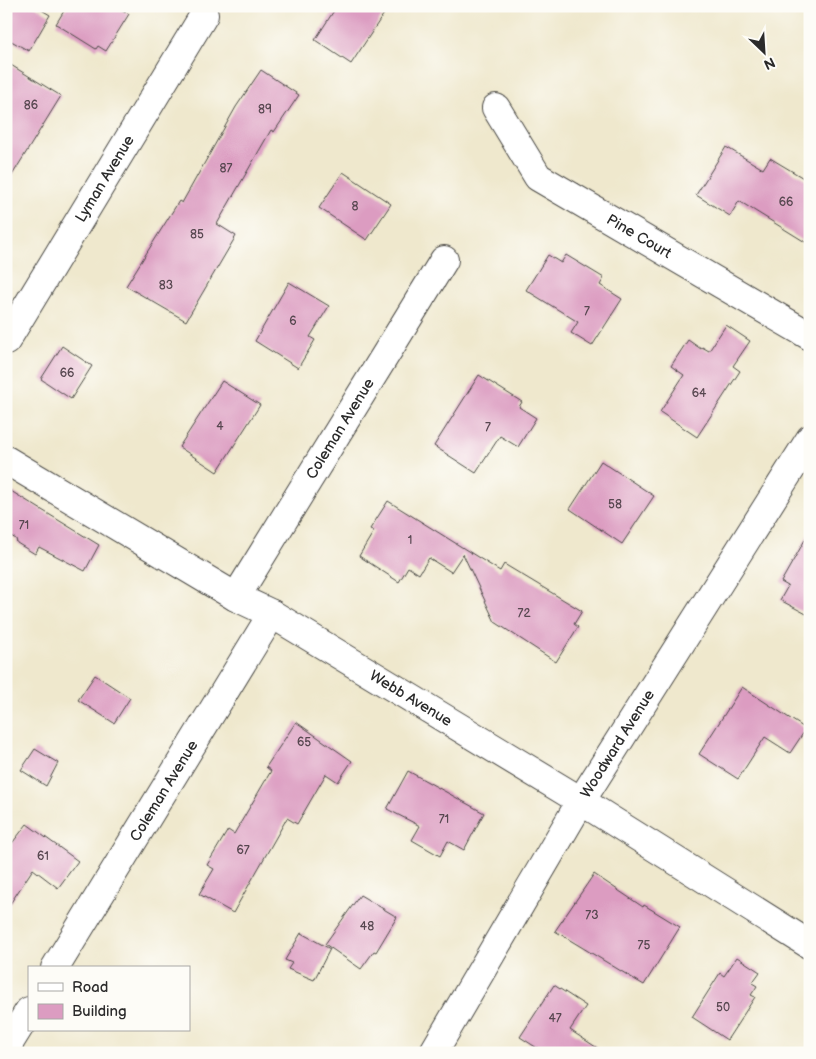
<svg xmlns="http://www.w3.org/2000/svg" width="816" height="1059" font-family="'Balsamiq Sans',sans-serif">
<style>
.building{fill:#dc9cc1}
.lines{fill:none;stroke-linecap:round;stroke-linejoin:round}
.minor-casing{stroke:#484743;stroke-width:30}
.minor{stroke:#fff;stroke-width:28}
.labels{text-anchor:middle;stroke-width:4;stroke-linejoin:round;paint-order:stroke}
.number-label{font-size:12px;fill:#574750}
.street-label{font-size:15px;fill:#2b2b2b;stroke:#fdfcf7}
</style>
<rect width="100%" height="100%" fill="#fdfcf7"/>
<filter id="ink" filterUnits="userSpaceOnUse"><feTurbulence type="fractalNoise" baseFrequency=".02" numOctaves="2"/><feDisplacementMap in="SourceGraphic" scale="10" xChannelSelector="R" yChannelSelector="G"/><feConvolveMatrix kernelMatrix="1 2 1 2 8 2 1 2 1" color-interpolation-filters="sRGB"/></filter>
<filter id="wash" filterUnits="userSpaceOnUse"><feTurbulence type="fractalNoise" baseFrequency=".0096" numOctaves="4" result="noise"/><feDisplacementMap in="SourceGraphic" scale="20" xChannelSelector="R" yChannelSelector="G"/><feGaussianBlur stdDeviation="1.12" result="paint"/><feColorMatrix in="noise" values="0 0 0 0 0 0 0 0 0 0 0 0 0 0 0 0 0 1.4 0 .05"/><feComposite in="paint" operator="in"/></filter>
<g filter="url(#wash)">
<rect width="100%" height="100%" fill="#efe8cd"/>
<g id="blocks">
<path class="building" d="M6,6H35L50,15L29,51L6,38Z
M67,6H116L129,14L106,51L98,46L96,49L56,24Z
M337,6H389L351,64L315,40Z
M6,62L61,96L6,185Z
M261,70L299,95L274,132L271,130L217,224L236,236L186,321L126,286L179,201L182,203L236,107Z
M726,147L763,169L770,158L810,182V245L739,201L730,216L696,195Z
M343,172L391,204L367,240L319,208Z
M548,255L561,263L566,255L604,278L600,285L622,299L592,346L571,333L578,322L526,290Z
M289,282L329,306L310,337L315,340L298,368L255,341Z
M726,325L750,341L733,366L740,371L697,437L660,412L684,375L671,366L688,340L701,349L702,347L709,351Z
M62,346L92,366L71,399L41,379Z
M479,375L522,402L519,407L536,418L518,447L500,436L476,473L434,446Z
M222,381L260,405L217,472L179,447Z
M601,461L654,496L622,544L570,509Z
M6,488L99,545L85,571L39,547L35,554L17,543L16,539L6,533Z
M388,501L500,571L504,564L582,611L574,624L578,627L556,662L495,622L463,554L451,572L429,558L419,574L408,567L399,582L359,556L374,531L370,529Z
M810,531V616L780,600L788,586L781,582Z
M95,675L130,698L114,723L78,700Z
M742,687L806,729L790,753L765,737L738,779L699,754Z
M296,722L352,761L338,782L326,774L297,824L287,818L233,913L199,894L214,869L207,865L228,830L234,834L271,771L266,767Z
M35,749L58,763L46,786L21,770Z
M408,771L484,813L464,850L448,841L440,856L412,840L420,826L387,809Z
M27,824L78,861L58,888L33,869L6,910V851Z
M594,874L643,907L644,905L680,927L644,985L555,931Z
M360,895L397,917L376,952L374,951L361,969L325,944Z
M301,933L330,949L314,980L288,969L292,963L285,960Z
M737,957L760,972L752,983L757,986L751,995L755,997L727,1040L692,1017L720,973L724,976Z
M554,985L586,1006L570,1030L605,1053H545L520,1037Z"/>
</g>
</g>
<g filter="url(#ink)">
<use href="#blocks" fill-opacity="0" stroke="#484743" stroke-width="1"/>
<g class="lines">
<g class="minor-casing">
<g id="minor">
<path id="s1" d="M496,108L538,177L810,336"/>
<path id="s2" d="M6,341L204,15"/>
<path id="s3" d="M6,460L236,597L272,614L581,801L810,945"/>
<path id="s4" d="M236,597L444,260"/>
<path id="s5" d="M55,968L272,614"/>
<path d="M6,1048L29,1011"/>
<path id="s6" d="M433,1053L581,801L810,439"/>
</g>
</g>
<use href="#minor" class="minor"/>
</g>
</g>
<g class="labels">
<g class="number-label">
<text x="31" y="109">86</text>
<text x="265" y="113">89</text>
<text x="226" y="172">87</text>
<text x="786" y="206">66</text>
<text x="355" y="210">8</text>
<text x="197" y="238">85</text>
<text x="166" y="289">83</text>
<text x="587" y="315">7</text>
<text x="293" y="325">6</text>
<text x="67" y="377">66</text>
<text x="699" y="397">64</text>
<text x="220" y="430">4</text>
<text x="488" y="431">7</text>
<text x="615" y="508">58</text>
<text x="24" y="529">71</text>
<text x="410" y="544">1</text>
<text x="524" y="617">72</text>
<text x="304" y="746">65</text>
<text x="444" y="823">71</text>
<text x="243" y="854">67</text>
<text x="43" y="860">61</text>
<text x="592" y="919">73</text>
<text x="367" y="930">48</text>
<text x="644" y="949">75</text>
<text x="723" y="1011">50</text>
<text x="555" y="1022">47</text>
</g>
<g class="street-label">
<text dy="5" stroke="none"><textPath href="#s2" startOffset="190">Lyman Avenue</textPath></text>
<text dy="5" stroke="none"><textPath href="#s1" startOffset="198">Pine Court</textPath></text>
<text dy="5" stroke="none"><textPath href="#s4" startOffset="198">Coleman Avenue</textPath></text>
<text dy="5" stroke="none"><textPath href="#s3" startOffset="470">Webb Avenue</textPath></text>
<text dy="5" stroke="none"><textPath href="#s6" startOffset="360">Woodward Avenue</textPath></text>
<text dy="5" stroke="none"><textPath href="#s5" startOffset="208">Coleman Avenue</textPath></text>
</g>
</g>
<rect width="816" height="1059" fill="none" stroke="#fdfcf7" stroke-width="25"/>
<rect x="28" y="966" width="162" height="65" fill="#fdfcf7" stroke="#a9a8a5"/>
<rect x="38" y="983" width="25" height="8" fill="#ffffff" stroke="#a9a8a5"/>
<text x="72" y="992" font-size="15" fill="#2b2b2b">Road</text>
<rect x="38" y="1004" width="25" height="15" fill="#dc9cc1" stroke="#a9a8a5"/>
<text x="72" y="1016" font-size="15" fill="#2b2b2b">Building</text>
<g transform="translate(764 52) rotate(155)" stroke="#fdfcf7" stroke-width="4" paint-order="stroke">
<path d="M0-4L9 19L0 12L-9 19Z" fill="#2b2b2b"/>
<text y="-8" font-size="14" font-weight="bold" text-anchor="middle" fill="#2b2b2b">N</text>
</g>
</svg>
